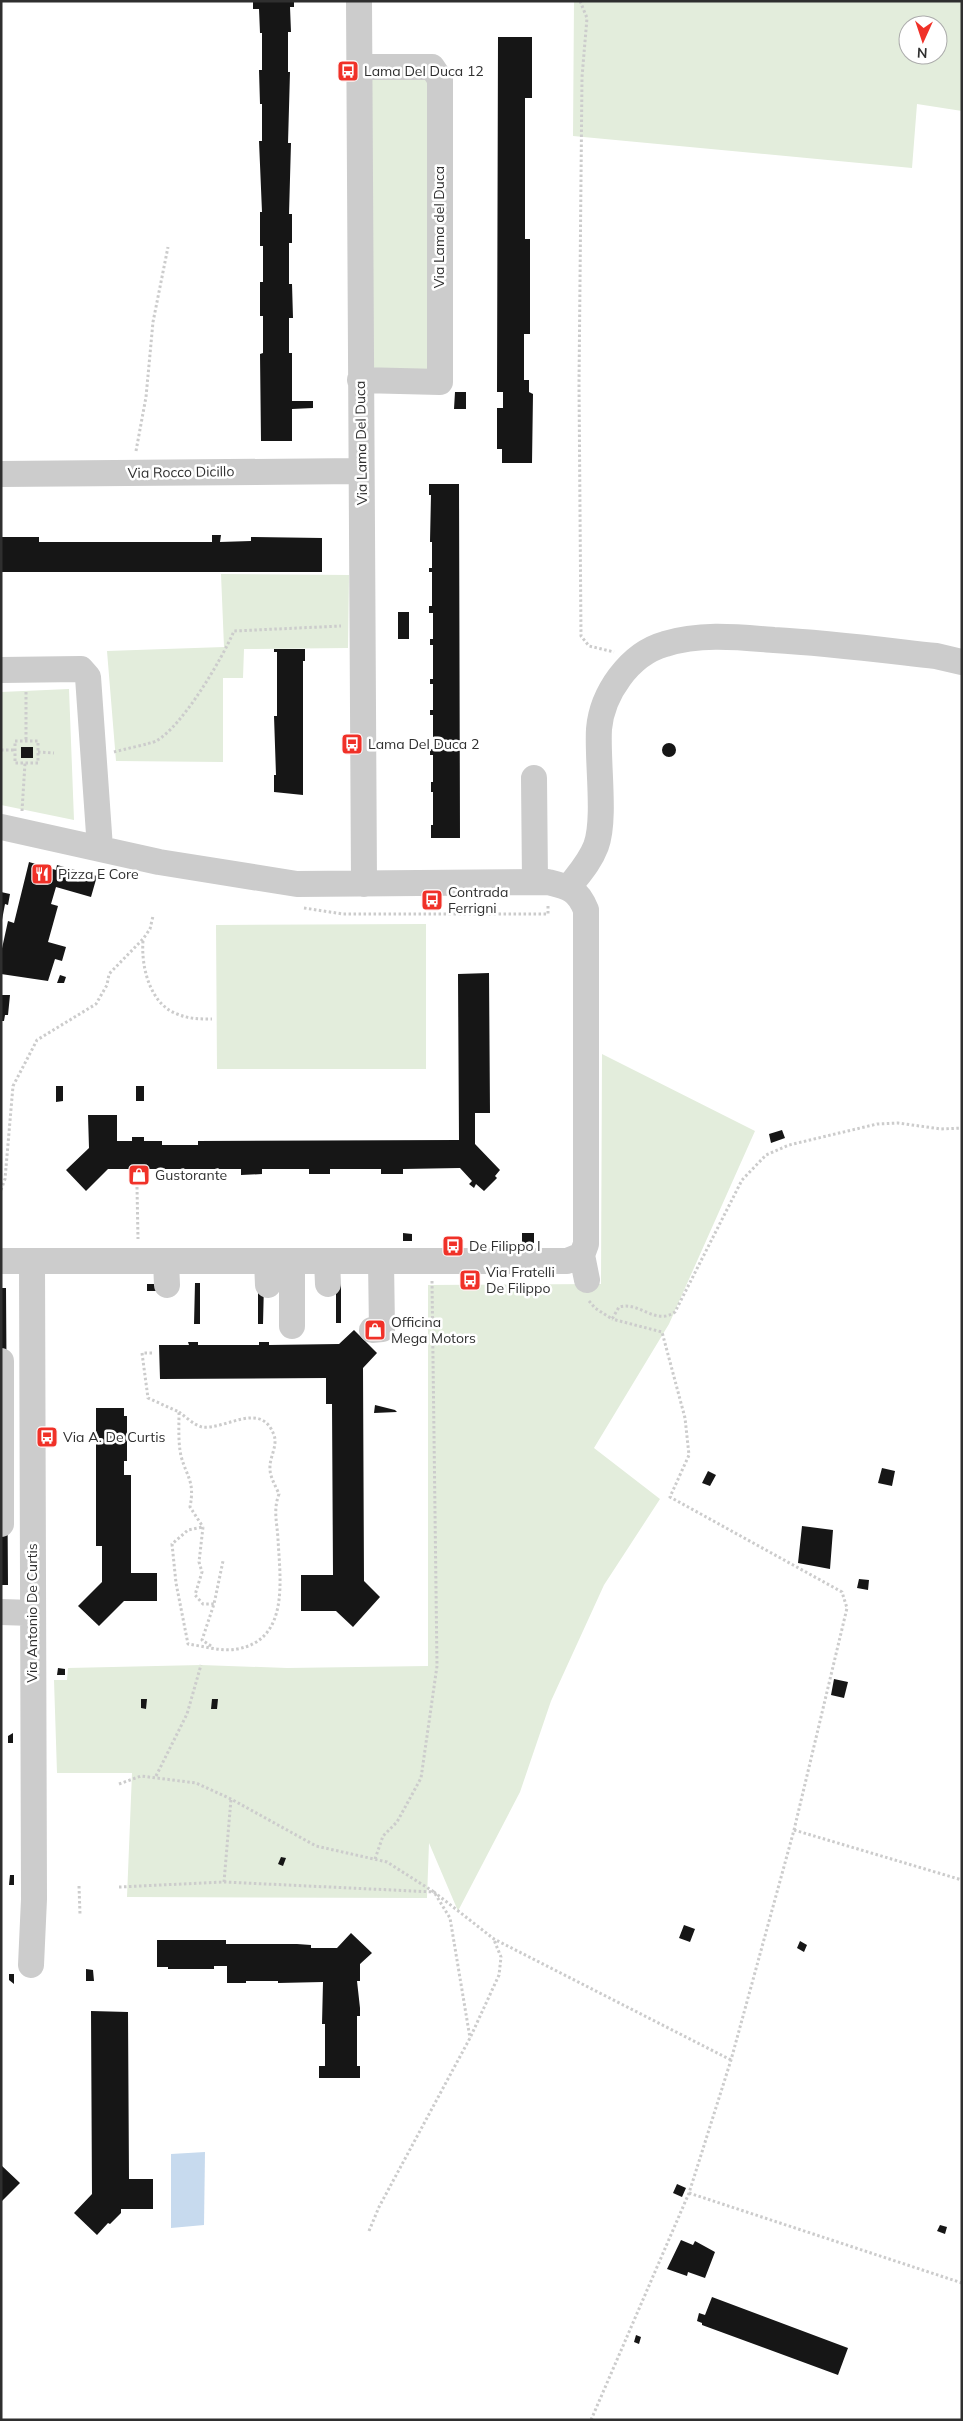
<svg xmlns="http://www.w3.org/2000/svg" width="963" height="2421" font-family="Mulish,sans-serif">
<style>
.green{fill:#e3eddc;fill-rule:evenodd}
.water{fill:#c7daee}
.building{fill:#161616}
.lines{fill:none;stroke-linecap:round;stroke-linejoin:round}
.path{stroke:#ccc;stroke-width:3;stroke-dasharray:2.5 2.5;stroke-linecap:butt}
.minor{stroke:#ccc;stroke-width:26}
.labels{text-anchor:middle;stroke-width:5;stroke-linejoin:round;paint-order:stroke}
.poi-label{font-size:14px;fill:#2f2f2f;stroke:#fff;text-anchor:start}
.street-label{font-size:14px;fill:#2f2f2f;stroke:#fff}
</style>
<rect width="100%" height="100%" fill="#fff"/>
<path class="green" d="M574,1H962V111L917,104L912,168L573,136ZM908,25H938V55H908Z
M369,80H428L430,371L371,372Z
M221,574L349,575L348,648L244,649L243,678H223V762L116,761L107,651L224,647Z
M69,689L74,820L1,805V692Z
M426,924V1069H217L216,925Z
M602,1054L755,1131L669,1324L594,1448L660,1499L604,1585L551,1701L520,1792L458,1911L429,1843L427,1898L127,1897L132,1773H57L54,1680H67L68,1668L201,1665L287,1668L428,1666V1285L601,1284Z"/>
<path class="water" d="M205,2152L204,2225L171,2228V2154Z"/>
<path class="building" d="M253,1H294V7H290L291,32H288V72H290L288,143H291L289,214H292V243H289V284H292L293,318H289V353H292V401H313V408L292,409V441H261L260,354L263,353V316H260V282H263V246H260V212H262L259,141H262V104H260L259,70H262V33H260L259,9H253Z
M498,37H532V98H525V239H530V334H524V380H529V392L533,394L532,463H502V449H497V408H503V392H497Z
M455,392H466V409H454Z
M429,484H459L460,838H431V825H433V792H431V782H433V755H430V749H433V715H430V710H433V684H430V679H433V645H430V639H433V613H429V606H432V572H429V568H432V542H430L431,495H429Z
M212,535H221L220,542L251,541V537L322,538V572H1V537H39V542H212Z
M398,612H409V639H398Z
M274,649H305V661H303V795L274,792V775H276L274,716H277V652H274Z
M662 750a7 7 0 1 1 14 0a7 7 0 1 1-14 0Z
M21,747H33V758H21Z
M29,862L56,870L57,865L97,876L91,897L56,887L51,904L58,906L48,942L66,947L62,961L55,959L48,981L1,974V953L8,921L14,923Z
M1,892L10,894L8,905L5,904L2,920Z
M489,973L490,1113H475V1144L500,1170L495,1176L497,1178L484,1191L476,1184L474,1188L469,1184L472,1181L460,1168L403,1169V1174H381V1169H330V1174H309V1169H262V1174L241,1175V1169H108L86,1191L66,1170L89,1148L88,1115H117V1141H132V1137H144V1141H162V1145H198V1141L459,1140L458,974Z
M60,975L66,977L64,983H57Z
M1,995H10L8,1015H5L4,1021H1Z
M56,1086H63V1101L56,1102Z
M136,1086H144V1101H136Z
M782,1130L785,1138L771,1143L769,1134Z
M403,1233L412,1234V1241H403Z
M522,1233H534V1243H522Z
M195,1283H200V1324H194Z
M258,1283H264L263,1324H258Z
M336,1283H341V1323H336Z
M147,1284H160V1291H147Z
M1,1288H6L8,1585H1Z
M354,1330L377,1353L363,1368L364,1581L380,1597L353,1627L336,1611H301V1575H333L332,1404H326V1378L160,1379L159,1345H189L188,1342H198V1345H259V1342H269V1345L339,1344Z
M375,1405L395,1410L397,1412L374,1413Z
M96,1408H124V1416H127V1461H124V1475H131V1573H157V1601H124L99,1626L78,1606L102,1582V1546H96Z
M882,1468L895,1471L892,1486L878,1483Z
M708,1471L716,1475L710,1486L702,1483Z
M802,1526L833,1530L830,1569L798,1563Z
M859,1579L869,1580L868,1590L857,1588Z
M58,1668L65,1669V1675H57Z
M834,1679L848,1682L844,1698L831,1695Z
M141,1699H147L146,1709L141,1708Z
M212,1699H218L217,1709H211Z
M13,1733V1743H8V1736Z
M281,1857L286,1858L283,1866L278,1864Z
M10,1875H14V1885H9Z
M684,1925L695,1929L690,1942L679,1938Z
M351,1933L372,1953L360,1964V1981H357L360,2008V2016H357V2066H360V2078H319V2066H325V2024H322L323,1982L278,1983V1981H246V1983H227V1966H214V1969H168V1967H157V1940H226V1944H297L311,1945V1948H337Z
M800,1941L807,1945L804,1952L797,1948Z
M86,1969L93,1970L94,1981H86Z
M9,1974H14V1984L9,1980Z
M91,2011L128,2012L129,2179H153V2209H121V2213L110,2224L108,2223L97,2235L74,2213L92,2194Z
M1,2165L20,2183L1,2202Z
M677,2184L686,2188L682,2197L673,2193Z
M940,2225L947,2227L945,2234L937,2231Z
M681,2240L693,2245L695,2241L715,2252L705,2278L688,2272L687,2276L667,2269Z
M712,2297L848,2348L838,2375L702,2325V2323L697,2321L699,2313L705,2315Z
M636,2335L641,2337L639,2344L634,2342Z"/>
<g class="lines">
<path class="path" d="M580,1L587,18L582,77L579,384L581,636L589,646L614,652
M136,451L146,397L153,322L168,247
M26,692V741
M15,741H38V763H15Z
M1,750H15
M38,752L54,753
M114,752C124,749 150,744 156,741C182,727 222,659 234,631L341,626
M22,811L25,763
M304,908L343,914H548V904
M143,941C141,967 150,1004 177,1014C189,1019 200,1019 212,1019
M137,1187L138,1239
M1,1190L5,1179L13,1086L37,1040L96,1004L107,985L109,974L143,939L150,929L153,916
M589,1301L595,1308L612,1319L619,1307C640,1301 655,1326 675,1312L742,1180L766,1155L789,1145L877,1124L898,1123L941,1129L962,1128
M152,1353H142L148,1398L179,1412C179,1427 178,1442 181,1456C187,1478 195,1481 190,1507L203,1527
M179,1412C186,1417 194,1425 202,1427C226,1430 261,1400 274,1435C278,1446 269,1458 270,1469C270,1477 276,1487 279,1494C273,1510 277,1522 278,1539C280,1579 290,1640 237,1649C222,1652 203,1646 188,1644L176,1583L172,1544L188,1530L203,1527
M203,1527L199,1562L202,1572L195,1595L203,1604H214
M211,1646L202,1640L214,1604L223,1561
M156,1776L187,1714L201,1665
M119,1784L141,1776L196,1783L231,1799L316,1846L387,1862L434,1892L450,1918L470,2038
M794,1830L962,1880
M375,1859L383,1836L397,1822L421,1778L437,1666L432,1281
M224,1882L231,1799
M79,1886L80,1914
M119,1887L224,1882L434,1892L494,1939L731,2060
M689,2193L962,2283
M369,2231L379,2207L470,2038L499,1975L501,1957L494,1940
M591,2420L689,2193L731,2060L794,1830L847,1608L842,1592L670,1497L689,1455L685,1418L662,1332L612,1319"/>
<path class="minor" d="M359,1L364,884
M358,67H432L440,79V382L360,380
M1,474L361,471
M1,670L81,669L88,677L100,848
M534,778L535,882
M1,827L159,862L297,884L548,882C568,887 578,889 586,910V1244L582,1255L587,1280
M569,887C578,875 590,862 596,846C606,819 597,761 599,729C602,694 629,654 665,644C700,633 737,637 774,640C828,643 882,650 936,656L962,662
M1,1261H567L582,1255
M166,1261L167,1285
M267,1261L268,1285
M292,1261V1326
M327,1261L328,1284
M372,1330L382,1329L381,1261
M1,1361V1524
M1,1612L32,1613
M31,1965L34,1899L32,1261"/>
</g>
<defs>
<g id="bus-square" transform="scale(1.125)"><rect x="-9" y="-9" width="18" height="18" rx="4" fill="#f03128" stroke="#fff"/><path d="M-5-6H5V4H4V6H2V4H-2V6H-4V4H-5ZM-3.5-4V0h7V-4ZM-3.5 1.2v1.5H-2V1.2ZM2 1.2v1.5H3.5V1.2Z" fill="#fff"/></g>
<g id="restaurant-square" transform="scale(1.125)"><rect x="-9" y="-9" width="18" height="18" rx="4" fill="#f03128" stroke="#fff"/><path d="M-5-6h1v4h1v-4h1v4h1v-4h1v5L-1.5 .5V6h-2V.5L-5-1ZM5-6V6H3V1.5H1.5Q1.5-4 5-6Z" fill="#fff"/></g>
<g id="shop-square" transform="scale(1.125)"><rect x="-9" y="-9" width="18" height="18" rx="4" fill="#f03128" stroke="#fff"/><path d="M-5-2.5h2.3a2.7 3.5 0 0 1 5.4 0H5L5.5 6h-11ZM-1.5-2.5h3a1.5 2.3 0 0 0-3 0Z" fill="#fff"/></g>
</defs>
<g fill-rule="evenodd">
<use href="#bus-square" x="348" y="71"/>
<use href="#bus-square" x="352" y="744"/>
<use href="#restaurant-square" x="42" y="874"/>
<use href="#bus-square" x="432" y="900"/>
<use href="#shop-square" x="139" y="1175"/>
<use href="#bus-square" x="453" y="1246"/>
<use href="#bus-square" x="470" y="1280"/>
<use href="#shop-square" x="375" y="1330"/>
<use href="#bus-square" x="47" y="1437"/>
</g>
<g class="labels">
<g class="poi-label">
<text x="364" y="76">Lama Del Duca 12</text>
<text x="368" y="749">Lama Del Duca 2</text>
<text x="58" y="879">Pizza E Core</text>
<text x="448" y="897">Contrada<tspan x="448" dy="16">Ferrigni</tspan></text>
<text x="155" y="1180">Gustorante</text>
<text x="469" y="1251">De Filippo I</text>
<text x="486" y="1277">Via Fratelli<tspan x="486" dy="16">De Filippo</tspan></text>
<text x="391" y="1327">Officina<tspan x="391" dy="16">Mega Motors</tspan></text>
<text x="63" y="1442">Via A. De Curtis</text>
</g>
<g class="street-label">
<text transform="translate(439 227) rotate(-90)" y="5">Via Lama del Duca</text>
<text transform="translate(361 443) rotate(-91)" y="5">Via Lama Del Duca</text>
<text transform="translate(181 472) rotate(-1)" y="5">Via Rocco Dicillo</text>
<text transform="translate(32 1613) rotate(-90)" y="5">Via Antonio De Curtis</text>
</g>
</g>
<rect width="963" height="2421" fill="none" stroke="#2f2f2f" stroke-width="5"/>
<g transform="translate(923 40) rotate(183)"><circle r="24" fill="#ffffff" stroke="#acacac"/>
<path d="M0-4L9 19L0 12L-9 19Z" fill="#f03128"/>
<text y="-8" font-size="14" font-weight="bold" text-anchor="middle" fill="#2f2f2f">N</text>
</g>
</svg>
